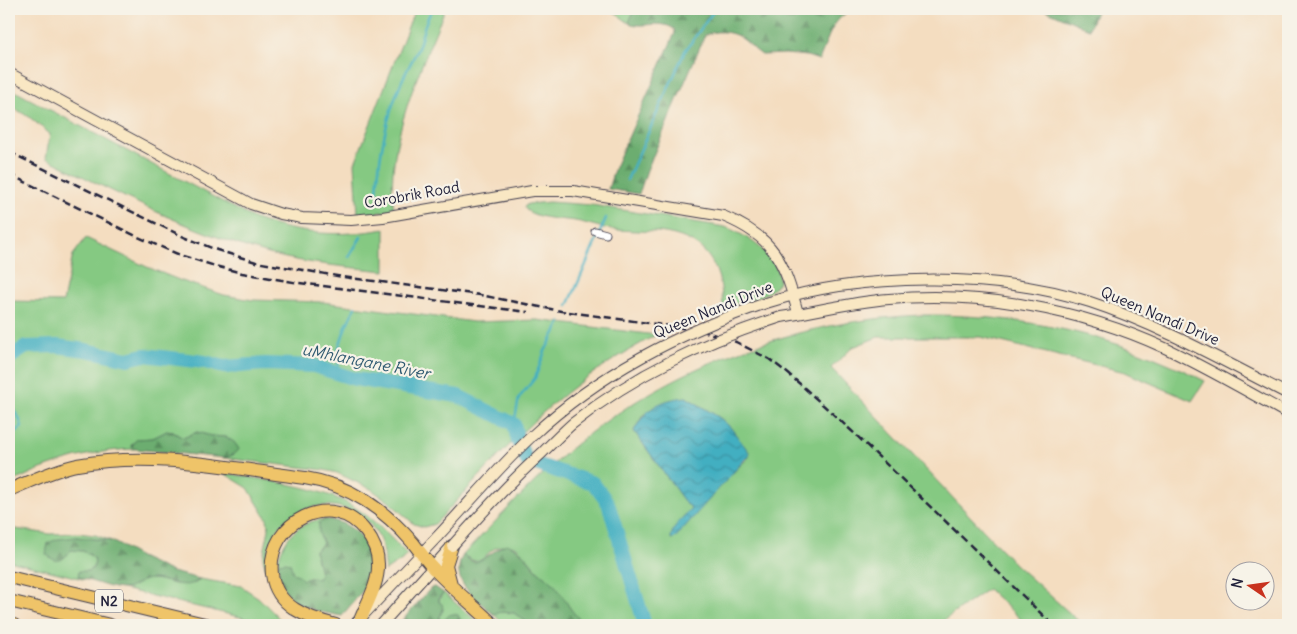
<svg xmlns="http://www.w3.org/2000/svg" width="1297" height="634" font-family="Delius,sans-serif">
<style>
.grass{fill:#85c982;stroke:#54765e;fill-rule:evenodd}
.forest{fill:url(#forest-firs);stroke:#476856}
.water{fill:url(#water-waves);stroke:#32687e}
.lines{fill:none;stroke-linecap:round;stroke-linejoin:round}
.stream{stroke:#43afc1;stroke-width:2.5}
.river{stroke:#43afc1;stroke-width:14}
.street-casing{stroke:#423e4f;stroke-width:9}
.secondary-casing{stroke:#423e4f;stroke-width:12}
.highway-casing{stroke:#423e4f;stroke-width:14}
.street{stroke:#fff;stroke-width:7}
.secondary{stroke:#f9e7c3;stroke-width:10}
.highway{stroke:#efc469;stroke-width:12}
.rail{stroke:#22223b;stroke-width:2.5;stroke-dasharray:8 4;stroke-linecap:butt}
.secondary-bridge-casing{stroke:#423e4f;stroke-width:12;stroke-linecap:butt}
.secondary-bridge{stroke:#f9e7c3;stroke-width:10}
.labels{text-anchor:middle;stroke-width:4.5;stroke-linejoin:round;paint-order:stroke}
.shield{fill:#f7f3e8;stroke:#62616f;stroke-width:1}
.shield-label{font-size:14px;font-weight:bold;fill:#22223b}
.street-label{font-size:15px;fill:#22223b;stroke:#f7f3e8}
.water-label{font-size:16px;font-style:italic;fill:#2f5a71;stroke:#f7f3e8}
</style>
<defs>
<pattern id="forest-firs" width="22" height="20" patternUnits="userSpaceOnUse" patternTransform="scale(1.25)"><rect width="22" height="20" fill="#6cad70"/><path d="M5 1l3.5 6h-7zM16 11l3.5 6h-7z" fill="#588c5d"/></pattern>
<pattern id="water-waves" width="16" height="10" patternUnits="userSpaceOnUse" patternTransform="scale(1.25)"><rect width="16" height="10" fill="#43afc1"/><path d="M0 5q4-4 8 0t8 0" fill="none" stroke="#388e9e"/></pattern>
</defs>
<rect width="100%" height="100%" fill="#f7f3e8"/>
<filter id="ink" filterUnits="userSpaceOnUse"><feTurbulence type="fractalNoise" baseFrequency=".02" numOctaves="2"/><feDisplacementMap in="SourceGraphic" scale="10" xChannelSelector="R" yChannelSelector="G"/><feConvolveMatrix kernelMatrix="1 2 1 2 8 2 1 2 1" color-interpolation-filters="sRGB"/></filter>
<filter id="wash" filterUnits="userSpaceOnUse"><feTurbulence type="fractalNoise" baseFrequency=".0096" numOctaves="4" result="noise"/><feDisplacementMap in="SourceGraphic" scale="20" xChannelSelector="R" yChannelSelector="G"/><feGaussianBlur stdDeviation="1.12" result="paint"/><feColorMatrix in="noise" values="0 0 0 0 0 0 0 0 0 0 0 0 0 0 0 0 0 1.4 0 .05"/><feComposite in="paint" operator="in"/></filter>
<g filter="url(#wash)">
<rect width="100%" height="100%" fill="#f4ddc0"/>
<path class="grass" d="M415,9H445C421,69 384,144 394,210L358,216L355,163Z
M610,9H634V11L629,23Z
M9,88L255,219C299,235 340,237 385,229V271C347,267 307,264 269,254C191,232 118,194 46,158L50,134L28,116L9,106Z
M549,202L592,205L725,227C745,234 780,256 779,281C773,297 739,302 723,307C721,262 704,237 658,232C644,231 629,231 615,230C599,228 583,221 567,220C556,219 529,217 524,207L528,204Z
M86,238L147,267L179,280L224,295L253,300L323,302L474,322L537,320L656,335C620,355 585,376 554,403C511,440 474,483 435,524L424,527L414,524L388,501L371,489L337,473L324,470L224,458L233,455L226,437L211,436L197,432L183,438L173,432L167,431L153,438L137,439L131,445L135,449C102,450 72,457 41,469C30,473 20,479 9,483V301L63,302L73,255Z
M922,315C1022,314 1116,335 1205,381L1192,401L1125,372L981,337H878L853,347L831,368L1015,564L1083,625H1027L988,589L937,625H587L576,617L553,583L539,572L521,551L515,546C510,546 502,545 498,547C480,554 486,570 463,555C497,520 531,483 568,451C668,366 792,321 922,315ZM686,397L720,418L730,427L749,457L675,528L691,508L684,501L634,431L643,415Z
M222,472C264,481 320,485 356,508C375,520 391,538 407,554L402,560L385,571C389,485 266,483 266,570L263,558L269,529L267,519L248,488Z
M323,519L319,523L323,544L315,550L320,574L318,579L313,577L303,580L278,563C282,538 299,522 323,519Z
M9,528L50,534L76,533L95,535L112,541L76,537L71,550L83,551L94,558C97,569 87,571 78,576L83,579L9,561Z
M149,579H158L175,584L196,583L200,579L241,586L259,598L286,625H273L123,589C134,587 139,581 149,579Z
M444,593L481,625H463L459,620L441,621L438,618L443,609C439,602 437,599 444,593Z
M502,612L514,613L531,625H505L493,614Z"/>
<path class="forest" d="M634,9H857C832,14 828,41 819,60L807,56L785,54L762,55C754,50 748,42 740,37C730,31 715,30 705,35L647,170L639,194L608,189L615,167L675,33L674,29C660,19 643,29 629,23Z
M1043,9H1097L1089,29Z
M167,431L173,432L183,438L197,432L211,436L226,437L234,442L239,449C237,454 230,456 224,458L135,449L131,446L137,439L153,438Z
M323,519C348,520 369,537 371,563C371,569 371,576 368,582C362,594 350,605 342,616C308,610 279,605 278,563L285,562L290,563L293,573L298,575L303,580L313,577L318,579L320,574L315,550L323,544L319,533V523Z
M76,537L112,541L140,557L172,572L200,579C187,592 167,579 151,579C137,580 133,590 122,589C109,588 96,582 83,579L78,576L79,571H88L93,568L95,563L94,558L83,551L71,550C62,561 58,565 46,554L48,543L58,539Z
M506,544C522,548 527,560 538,571C543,576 549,578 553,583C567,599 568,612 587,625H531L514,613L502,612L493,614C476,598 448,582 463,555C466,557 470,561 474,562C480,563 499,547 506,544Z
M435,587L444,593L439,597V602L442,604L443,610L439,618L441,621L445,620C449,614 451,613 458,615L463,625H398L431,588Z"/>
<path class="water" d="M686,397L720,418L730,427L749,452V457L746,458L674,539H671C671,527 684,517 691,508L684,501L634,431C647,407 660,400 686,397Z"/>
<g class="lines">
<path class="stream" d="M627,180L685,51L715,9
M377,192C379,154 386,118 401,83C406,71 413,60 418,48C423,35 424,20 433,9
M349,257L361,237
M568,306L606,218
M352,378L339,370L337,353L346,326L356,306
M9,404L19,418L22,427L9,437
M514,424L519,398L535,378L545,351L561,322"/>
<path class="river" d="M9,358L26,347L57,346L86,350L128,359L144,355L205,362L224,367L266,364L314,366L355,379L458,396L514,424L518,442L527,461L593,483L608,503L645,625"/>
</g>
</g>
<g filter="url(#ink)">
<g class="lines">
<g class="street-casing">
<path id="street" d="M595,231L606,234"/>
</g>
<g class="secondary-casing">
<path id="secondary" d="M9,73L251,204L281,214L302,218L351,220L383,217L532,191H573L723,216C775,237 784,262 798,313
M766,303C861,273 994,271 1090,302C1160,325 1223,361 1288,394
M781,317C817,311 852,302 889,299C982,291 1080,309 1165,348C1207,368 1247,391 1288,414
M354,625L438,536
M381,625L450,548"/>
</g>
<g class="highway-casing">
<path id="highway" d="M9,490C31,481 53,470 77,465C153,451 229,468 305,478C350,485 384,509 414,544C420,552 426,560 433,568C452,588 474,606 494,625
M9,577L209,625
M451,584L446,565L452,546
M9,601L110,625
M9,624L14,625
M336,625C308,618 276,607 272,574C266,521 333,488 366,532C373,541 378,552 378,564C379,582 368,601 361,618"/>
</g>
<use href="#street" class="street"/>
<use href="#secondary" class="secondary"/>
<use href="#highway" class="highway"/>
<path class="rail" d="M9,152L184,237L217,250L256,262L343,277L480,295L561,311L670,326L706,332L736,342L769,359L785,371L800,384L855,434L1053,625
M9,174L138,237L180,255L215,266L242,273L299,283L528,312"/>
<g class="secondary-bridge-casing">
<path id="secondary-bridge" d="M438,536C469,503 499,467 532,436C599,373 679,333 766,303
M452,546C481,514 510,482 542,453C552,443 562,433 572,424C636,373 704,342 781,317"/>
</g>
<use href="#secondary-bridge" class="secondary-bridge"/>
</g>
</g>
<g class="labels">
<rect class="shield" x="95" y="589.5" width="28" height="23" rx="4"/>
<g class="shield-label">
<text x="109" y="606">N2</text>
</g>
<g class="street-label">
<text transform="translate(412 195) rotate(-10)" y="5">Corobrik Road</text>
<text transform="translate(713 310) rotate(-22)" y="5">Queen Nandi Drive</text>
<text transform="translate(1160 316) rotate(23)" y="5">Queen Nandi Drive</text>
</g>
<g class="water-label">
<text transform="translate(366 361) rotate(11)" y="6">uMhlangane River</text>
</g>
</g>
<rect width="1297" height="634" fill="none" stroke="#f7f3e8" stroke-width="30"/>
<g transform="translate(1250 586) rotate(283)"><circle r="24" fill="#f7f3e8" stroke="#a29fa3"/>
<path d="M0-4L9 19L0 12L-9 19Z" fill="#c8321e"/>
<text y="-8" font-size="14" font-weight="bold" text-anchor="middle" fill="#22223b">N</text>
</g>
</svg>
